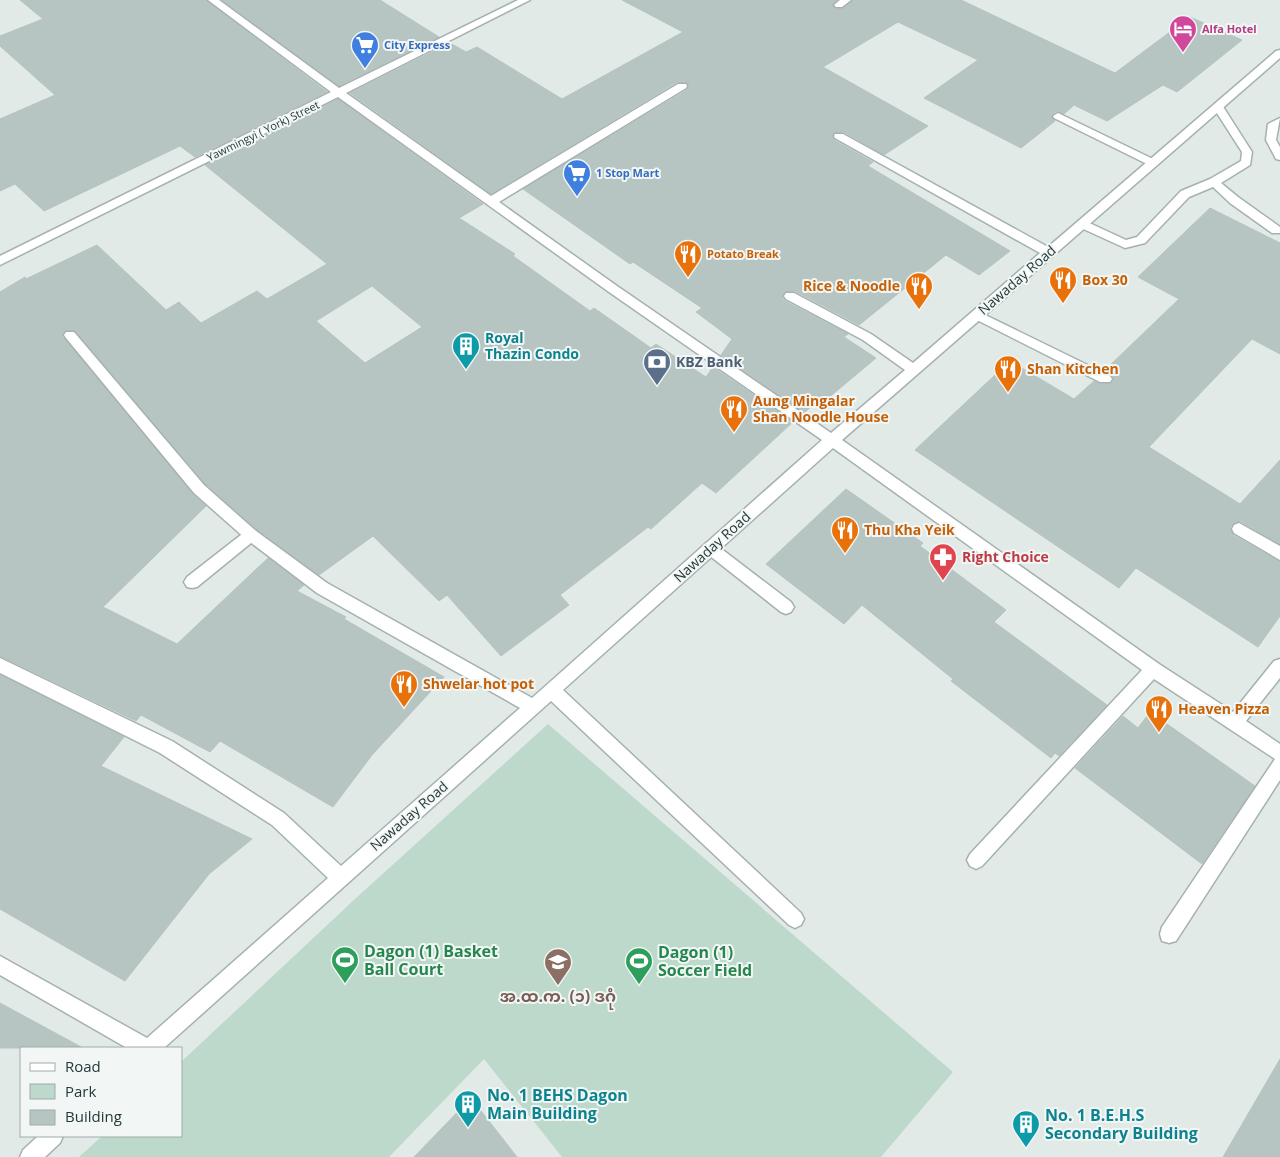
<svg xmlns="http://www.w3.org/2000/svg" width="1280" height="1157" font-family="'Open Sans','Noto Sans Myanmar',sans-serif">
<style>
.green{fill:#bdd9cb}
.building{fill:#b7c5c2;stroke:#b5c3c1;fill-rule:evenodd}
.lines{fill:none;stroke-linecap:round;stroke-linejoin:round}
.lane-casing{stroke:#a5b1b0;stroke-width:3}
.street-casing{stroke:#a5b1b0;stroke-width:3}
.lane{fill:#fff;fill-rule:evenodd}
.street{fill:#fff;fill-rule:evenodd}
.labels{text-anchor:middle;stroke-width:4;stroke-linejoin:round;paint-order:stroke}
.far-hotel-label{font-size:11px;font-weight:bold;fill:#b23c85;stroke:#f2f7f6;text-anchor:start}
.far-shop-label{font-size:11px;font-weight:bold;fill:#366cbe;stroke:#f2f7f6;text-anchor:start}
.far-street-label{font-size:11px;fill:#243939;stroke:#f2f7f6}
.far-food-label{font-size:11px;font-weight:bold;fill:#c56008;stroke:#f2f7f6;text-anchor:start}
.street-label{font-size:14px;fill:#243939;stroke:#f2f7f6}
.food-label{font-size:14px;font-weight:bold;fill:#c56008;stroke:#f2f7f6;text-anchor:start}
.culture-label{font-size:14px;font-weight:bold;fill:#0d838f;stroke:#f2f7f6;text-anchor:start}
.service-label{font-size:14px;font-weight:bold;fill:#4e5e75;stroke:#f2f7f6;text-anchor:start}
.health-label{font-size:14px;font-weight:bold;fill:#be3a42;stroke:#f2f7f6;text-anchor:start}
.near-leisure-label{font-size:16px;font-weight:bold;fill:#27864d;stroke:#f2f7f6;text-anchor:start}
.near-education-label{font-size:16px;font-weight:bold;fill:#785e54;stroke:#f2f7f6}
.near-culture-label{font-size:16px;font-weight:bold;fill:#0d838f;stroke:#f2f7f6;text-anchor:start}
</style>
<rect width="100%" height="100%" fill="#e2eae8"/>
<path class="green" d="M548,724L953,1072L881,1157H562L484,1059L389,1157H79L102,1136H181V1062L355,899Z"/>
<path class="building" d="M20,0H206L327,92L195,157L180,146L44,211L15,184L0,191V119L55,95L0,46V36L43,19Z
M222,0H380L439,37L339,86Z
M622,0H837L832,5L836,9L843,8L853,0H961L1115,73L1190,17L1242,40L1177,92L1163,85L1107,121L1074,105L1064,114L1057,111L1051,115L1055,121L1021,148L924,98L978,60L898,22L823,67L928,126L884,155L844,132L833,133L834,140L873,162L868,166L1010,251L979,275L946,255L859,325L795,291L784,292L782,297L785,301L848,334L844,337L876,358L827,399L823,396L804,413L721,355L732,339L696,312L702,308L633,262L630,264L523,189L687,90L688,83L677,82L491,194L350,93L450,43L466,52L477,47L562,99L683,32Z
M338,99L483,204L459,218L515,254L513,256L590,311L594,308L651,348L656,344L706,377L713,367L793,422L716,493L702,483L651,529L648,527L560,595L569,605L501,656L447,595L439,601L373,536L319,575L257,530L205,484L75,331H64L62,336L65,339L193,494L206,506L103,607L177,644L268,558L304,585L297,591L346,617L344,619L444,677L372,755L333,807L220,741L210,752L141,715L136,721L0,656V292L25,277L26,279L97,245L166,310L179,302L201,323L257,291L267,299L327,264L205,165ZM372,286L422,327L365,363L316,321Z
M1210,208L1280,243V354L1252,339L1149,447L1240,504L1280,460V544L1240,521L1233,523L1230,528L1233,535L1280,562V616L1258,647L1136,568L1119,588L915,450L1010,361L1074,399L1094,381L1100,384L1112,383L1114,378L1104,371L1179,299L1138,277Z
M846,489L923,543L920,546L1006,610L994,622L1107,705L1059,756L1055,753L1051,758L951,681L953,679L862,605L844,624L766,564Z
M0,675L124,737L101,766L252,839L209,874L125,981L0,909Z
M1150,712L1255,786L1202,864L1075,768L1123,716L1138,728Z
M0,1003L83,1048H0Z
M1280,1059V1157H1223Z
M471,1098L517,1157H414Z"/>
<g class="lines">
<g class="lane-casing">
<path id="lane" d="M1218,104L1222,105L1252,152L1250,165L1221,183L1238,197L1280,227V233H1272L1230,203L1213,187L1189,197L1145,243L1125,248L1079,227L1077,224L1079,221L1083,220L1126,240L1137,237L1181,191L1210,179L1241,161L1242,152L1213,107Z
M1058,113L1157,161L1159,163L1153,166L1149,165L1054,118L1053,116Z
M1280,118L1276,140L1280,147V160L1276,159L1266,140L1268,124Z
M977,311L1110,376L1112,379L1110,382H1100L973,318L971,315Z
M1239,523L1280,546V560L1234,533L1232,529L1234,525Z
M251,529L256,531L258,535L256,539L197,587L192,588L187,587L184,582L187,577L246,531Z
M710,542L715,544L791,602L794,607L791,612L786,614L781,612L705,552L703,548L705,544Z"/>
</g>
<g class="street-casing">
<path id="street" d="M208,0H219L339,88L518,0H530L346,93L491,196L678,84H686L687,86L686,88L499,202L617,286L831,433L905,370L863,340L786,299L784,296L786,293H794L871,334L913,363L1040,253L835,138L834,136L835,134H843L1048,247L1276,51L1280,50V58L842,440L1159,664L1233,712L1274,661L1280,659V678L1246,721L1280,744V780L1176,941L1169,943L1162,941L1160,934L1162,927L1275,759L1154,679L982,866L976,869L970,866L967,860L970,854L1142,670L833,448L563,690L801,913L804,919L801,925L795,928L789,925L551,701L164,1048H127L0,975V956L147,1038L328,878L272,825L160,753L0,673V658L172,741L284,813L341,866L520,708L317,593L246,539L194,493L66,338L64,335L66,332H74L204,485L256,531L327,583L532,698L822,440L609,292L338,97L0,265V256L331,92Z
M840,0H851L842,7H836L834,5Z
M38,1136H63L60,1143L45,1157H20L23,1150Z"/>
</g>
<use href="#lane" class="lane"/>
<use href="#street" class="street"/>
</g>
<defs>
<g id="hotel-pin" transform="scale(1.4375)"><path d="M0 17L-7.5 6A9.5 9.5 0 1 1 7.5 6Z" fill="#d1479c" stroke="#f2f7f6"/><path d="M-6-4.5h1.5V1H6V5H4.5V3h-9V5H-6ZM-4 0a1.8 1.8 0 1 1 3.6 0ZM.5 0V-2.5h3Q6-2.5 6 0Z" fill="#fff"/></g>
<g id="supermarket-pin" transform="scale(1.4375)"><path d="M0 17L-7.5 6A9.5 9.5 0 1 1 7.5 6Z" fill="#3f7fe0" stroke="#f2f7f6"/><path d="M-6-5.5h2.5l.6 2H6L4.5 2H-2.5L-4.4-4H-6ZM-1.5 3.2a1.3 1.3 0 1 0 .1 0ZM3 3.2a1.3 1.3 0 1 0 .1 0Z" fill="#fff"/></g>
<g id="restaurant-pin" transform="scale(1.4375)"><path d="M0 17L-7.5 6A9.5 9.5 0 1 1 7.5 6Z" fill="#e8710a" stroke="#f2f7f6"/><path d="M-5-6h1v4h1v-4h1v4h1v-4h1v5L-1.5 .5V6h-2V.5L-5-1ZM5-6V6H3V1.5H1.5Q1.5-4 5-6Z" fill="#fff"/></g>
<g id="building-pin" transform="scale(1.4375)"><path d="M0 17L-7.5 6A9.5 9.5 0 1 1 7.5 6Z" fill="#0f9aa8" stroke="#f2f7f6"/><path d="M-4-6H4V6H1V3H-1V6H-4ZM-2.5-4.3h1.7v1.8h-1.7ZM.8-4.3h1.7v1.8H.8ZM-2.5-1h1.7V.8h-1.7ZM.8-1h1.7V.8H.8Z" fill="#fff"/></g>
<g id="bank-pin" transform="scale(1.4375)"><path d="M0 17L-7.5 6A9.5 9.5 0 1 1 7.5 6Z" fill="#5c6f8a" stroke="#f2f7f6"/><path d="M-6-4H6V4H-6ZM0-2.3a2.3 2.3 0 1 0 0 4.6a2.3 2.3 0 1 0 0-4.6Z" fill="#fff"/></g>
<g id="pharmacy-pin" transform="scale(1.4375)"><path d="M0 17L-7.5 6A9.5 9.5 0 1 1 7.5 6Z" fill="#e0444e" stroke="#f2f7f6"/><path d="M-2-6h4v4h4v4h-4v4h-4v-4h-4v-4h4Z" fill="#fff"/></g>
<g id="stadium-pin" transform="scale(1.4375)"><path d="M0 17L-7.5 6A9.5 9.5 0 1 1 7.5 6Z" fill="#2e9e5b" stroke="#f2f7f6"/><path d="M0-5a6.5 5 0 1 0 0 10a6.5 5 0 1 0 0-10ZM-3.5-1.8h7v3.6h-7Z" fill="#fff"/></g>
<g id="school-pin" transform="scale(1.4375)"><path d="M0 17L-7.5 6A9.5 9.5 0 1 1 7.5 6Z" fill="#8d6e63" stroke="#f2f7f6"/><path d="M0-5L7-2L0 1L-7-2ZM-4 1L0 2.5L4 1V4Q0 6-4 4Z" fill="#fff"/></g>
</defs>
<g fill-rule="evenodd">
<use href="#hotel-pin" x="1183" y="29"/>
<use href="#supermarket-pin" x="365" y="45"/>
<use href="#supermarket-pin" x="577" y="173"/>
<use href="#restaurant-pin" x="688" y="254"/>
<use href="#restaurant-pin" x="1063" y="280"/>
<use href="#restaurant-pin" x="919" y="286"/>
<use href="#building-pin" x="466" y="346"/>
<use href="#bank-pin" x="657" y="362"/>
<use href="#restaurant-pin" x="1008" y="369"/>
<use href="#restaurant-pin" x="734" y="409"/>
<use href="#restaurant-pin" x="845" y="530"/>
<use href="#pharmacy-pin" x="943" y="557"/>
<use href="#restaurant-pin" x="404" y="684"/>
<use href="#restaurant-pin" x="1159" y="709"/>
<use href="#stadium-pin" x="345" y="960"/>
<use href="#stadium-pin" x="639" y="961"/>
<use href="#school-pin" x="558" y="962"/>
<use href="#building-pin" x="468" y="1104"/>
<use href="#building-pin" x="1026" y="1124"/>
</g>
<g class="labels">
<g class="far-hotel-label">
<text x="1202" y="33">Alfa Hotel</text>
</g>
<g class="far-shop-label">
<text x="384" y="49">City Express</text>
<text x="596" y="177">1 Stop Mart</text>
</g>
<g class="far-street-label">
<text transform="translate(263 131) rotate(-26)" y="4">Yawmingyi ( York) Street</text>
</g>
<g class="far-food-label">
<text x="707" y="258">Potato Break</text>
</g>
<g class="street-label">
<text transform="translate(1017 280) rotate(-41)" y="5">Nawaday Road</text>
<text transform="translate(712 547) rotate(-42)" y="5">Nawaday Road</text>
<text transform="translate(409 816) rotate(-41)" y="5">Nawaday Road</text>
</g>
<g class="food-label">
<text x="1082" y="285">Box 30</text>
<text x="900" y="291" text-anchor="end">Rice &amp; Noodle</text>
<text x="1027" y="374">Shan Kitchen</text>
<text x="753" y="406">Aung Mingalar<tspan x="753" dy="16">Shan Noodle House</tspan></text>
<text x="864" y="535">Thu Kha Yeik</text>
<text x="423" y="689">Shwelar hot pot</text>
<text x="1178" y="714">Heaven Pizza</text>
</g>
<g class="culture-label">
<text x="485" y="343">Royal<tspan x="485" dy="16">Thazin Condo</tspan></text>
</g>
<g class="service-label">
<text x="676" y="367">KBZ Bank</text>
</g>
<g class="health-label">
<text x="962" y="562">Right Choice</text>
</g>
<g class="near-leisure-label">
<text x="364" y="957">Dagon (1) Basket<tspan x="364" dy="18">Ball Court</tspan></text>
<text x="658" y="958">Dagon (1)<tspan x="658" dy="18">Soccer Field</tspan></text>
</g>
<g class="near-education-label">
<text x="558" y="1002">အ.ထ.က. (၁) ဒဂုံ</text>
</g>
<g class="near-culture-label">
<text x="487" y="1101">No. 1 BEHS Dagon<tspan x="487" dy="18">Main Building</tspan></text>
<text x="1045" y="1121">No. 1 B.E.H.S<tspan x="1045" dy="18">Secondary Building</tspan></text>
</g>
</g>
<rect x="20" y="1047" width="162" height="90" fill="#f2f7f6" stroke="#a0abaa"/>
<rect x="30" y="1063" width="25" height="8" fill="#ffffff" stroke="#a0abaa"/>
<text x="65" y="1072" font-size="15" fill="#243939">Road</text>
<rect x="30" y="1084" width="25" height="15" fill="#bdd9cb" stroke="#a0abaa"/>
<text x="65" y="1097" font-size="15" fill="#243939">Park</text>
<rect x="30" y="1110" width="25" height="15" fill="#b7c5c2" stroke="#a0abaa"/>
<text x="65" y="1122" font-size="15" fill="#243939">Building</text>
</svg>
